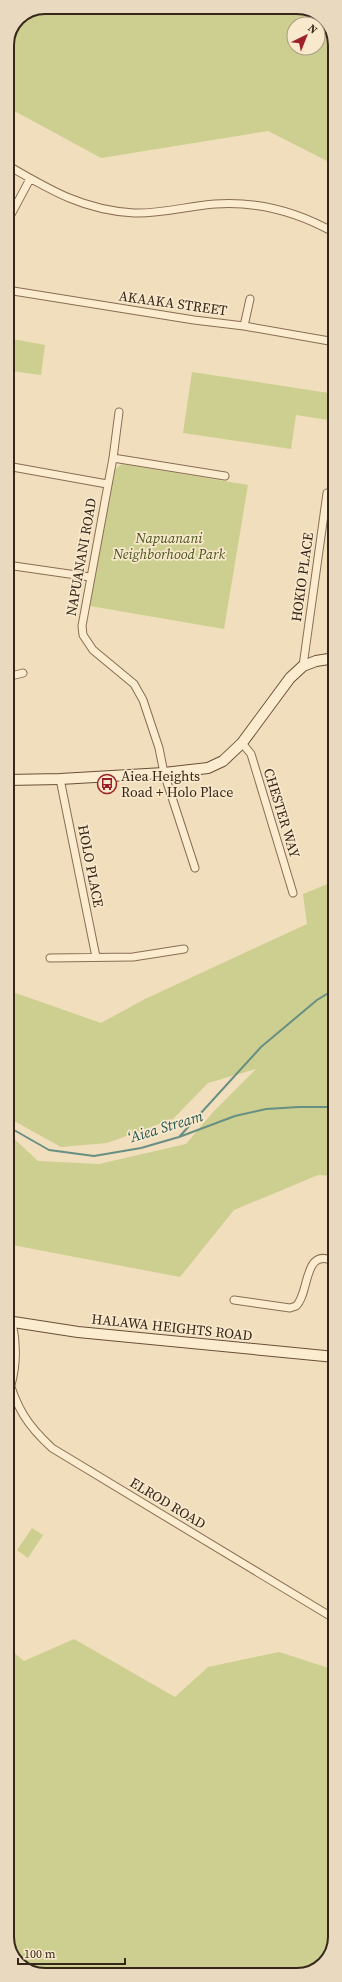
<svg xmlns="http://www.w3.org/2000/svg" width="342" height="1982" font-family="'Source Serif 4',serif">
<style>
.green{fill:#cccf8f;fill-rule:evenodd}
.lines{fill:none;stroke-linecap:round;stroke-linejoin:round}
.stream{stroke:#678f83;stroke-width:2}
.street-casing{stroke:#896d54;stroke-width:9}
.secondary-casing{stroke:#6b4e38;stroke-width:12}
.street{stroke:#fbeccf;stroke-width:7}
.secondary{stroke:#fbeccf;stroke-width:10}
.labels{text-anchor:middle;stroke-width:3.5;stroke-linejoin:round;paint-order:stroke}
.street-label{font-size:14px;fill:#37271a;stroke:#f8e8cc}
.park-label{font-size:14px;font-style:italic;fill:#4b551f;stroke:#f8e8cc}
.poi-label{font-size:14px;fill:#37271a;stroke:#f8e8cc;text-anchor:start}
.water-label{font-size:15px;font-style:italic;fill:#285853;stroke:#f8e8cc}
.rim{fill:none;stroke:#37271a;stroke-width:2}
</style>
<rect width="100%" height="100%" fill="#f1debc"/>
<path class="green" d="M45,7H301L324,18L335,41V165L268,131L101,158L7,107V45L18,18ZM294,24H318V48H294Z
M7,338L45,345L41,375L11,371L7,385Z
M192,372L335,394V421L296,415L291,449L183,433Z
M122,464L248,485L224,629L90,606L113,471Z
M335,881V1176L318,1175L234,1210L180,1277L7,1244V1132L38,1161L99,1164L186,1144L214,1111L256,1069L208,1083L173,1119L107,1143L61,1147L7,1117V990L101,1023L145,999L307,924L303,894Z
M32,1528L43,1535L28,1558L17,1550Z
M74,1639L175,1697L208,1667L279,1652L335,1670V1937L325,1962L301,1975H46L18,1964L7,1941V1647L24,1661Z"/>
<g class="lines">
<path class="stream" d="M7,1126L49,1150L94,1156L141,1148L179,1137L235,1116L266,1109L299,1107H335
M180,1136L261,1047L317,1000L335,989"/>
<g class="street-casing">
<path id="street" d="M7,165C50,190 83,210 134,213C161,214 188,206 215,204C258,201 298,212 335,233
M7,222L30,179
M7,290L194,320L244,326L335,342
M244,326L250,299
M119,412L113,458L82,626L83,635L93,650L134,684L143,700L159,748L164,773L195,868
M113,458L225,476
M7,466L107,484
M7,565L90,577
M303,666L327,493
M7,677L23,673
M242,743L251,754L293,893
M60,779L96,957
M50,958L133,957L184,949
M234,1300L290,1308L296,1306C310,1293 303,1245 335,1262
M7,1337L12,1322
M7,1375C17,1408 26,1424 52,1448L335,1619
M11,1385C17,1363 17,1344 12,1322"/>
</g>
<g class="secondary-casing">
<path id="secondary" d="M7,780L60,779L164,773L208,768L223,761L242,743L290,678L303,666L316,661L335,658
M7,1321L78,1332L335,1357"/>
</g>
<use href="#street" class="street"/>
<use href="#secondary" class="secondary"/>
</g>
<defs>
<g id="bus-ring" transform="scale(1)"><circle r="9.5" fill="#f8e8cc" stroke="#9d2028" stroke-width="1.5"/><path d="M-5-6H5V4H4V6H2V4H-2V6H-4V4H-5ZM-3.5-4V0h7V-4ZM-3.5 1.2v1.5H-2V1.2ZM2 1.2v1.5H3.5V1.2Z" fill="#9d2028"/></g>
</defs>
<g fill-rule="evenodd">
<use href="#bus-ring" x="107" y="784"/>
</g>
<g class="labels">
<g class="street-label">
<text transform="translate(173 303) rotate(8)" y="5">AKAAKA STREET</text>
<text transform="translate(81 557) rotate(-80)" y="5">NAPUANANI ROAD</text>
<text transform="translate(302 577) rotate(-82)" y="5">HOKIO PLACE</text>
<text transform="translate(282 813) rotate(73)" y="5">CHESTER WAY</text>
<text transform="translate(91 866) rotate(79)" y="5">HOLO PLACE</text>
<text transform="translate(172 1327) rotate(6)" y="5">HALAWA HEIGHTS ROAD</text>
<text transform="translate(168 1503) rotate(31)" y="5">ELROD ROAD</text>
</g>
<g class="park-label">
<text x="169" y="543">Napuanani<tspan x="169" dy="16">Neighborhood Park</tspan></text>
</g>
<g class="poi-label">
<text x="121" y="781">Aiea Heights<tspan x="121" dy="16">Road + Holo Place</tspan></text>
</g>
<g class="water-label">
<text transform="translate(165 1127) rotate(-17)" y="5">ʻAiea Stream</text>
</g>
</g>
<path d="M0 0H342V1982H0ZM45 14H297A31 31 0 0 1 328 45V1937A31 31 0 0 1 297 1968H45A31 31 0 0 1 14 1937V45A31 31 0 0 1 45 14Z" fill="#e9d9be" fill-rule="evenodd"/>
<path class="rim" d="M45 14H297A31 31 0 0 1 328 45V1937A31 31 0 0 1 297 1968H45A31 31 0 0 1 14 1937V45A31 31 0 0 1 45 14Z"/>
<g transform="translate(306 36) rotate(43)"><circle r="19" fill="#f8e8cc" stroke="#ab9b85"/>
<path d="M0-3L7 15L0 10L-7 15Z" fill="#9d2028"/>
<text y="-6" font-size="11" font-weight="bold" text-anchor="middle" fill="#37271a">N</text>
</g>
<path d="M18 1958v6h107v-6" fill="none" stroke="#37271a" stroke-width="2"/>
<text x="24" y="1958" font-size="12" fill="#37271a" stroke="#f8e8cc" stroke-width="3" paint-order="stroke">100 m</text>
</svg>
